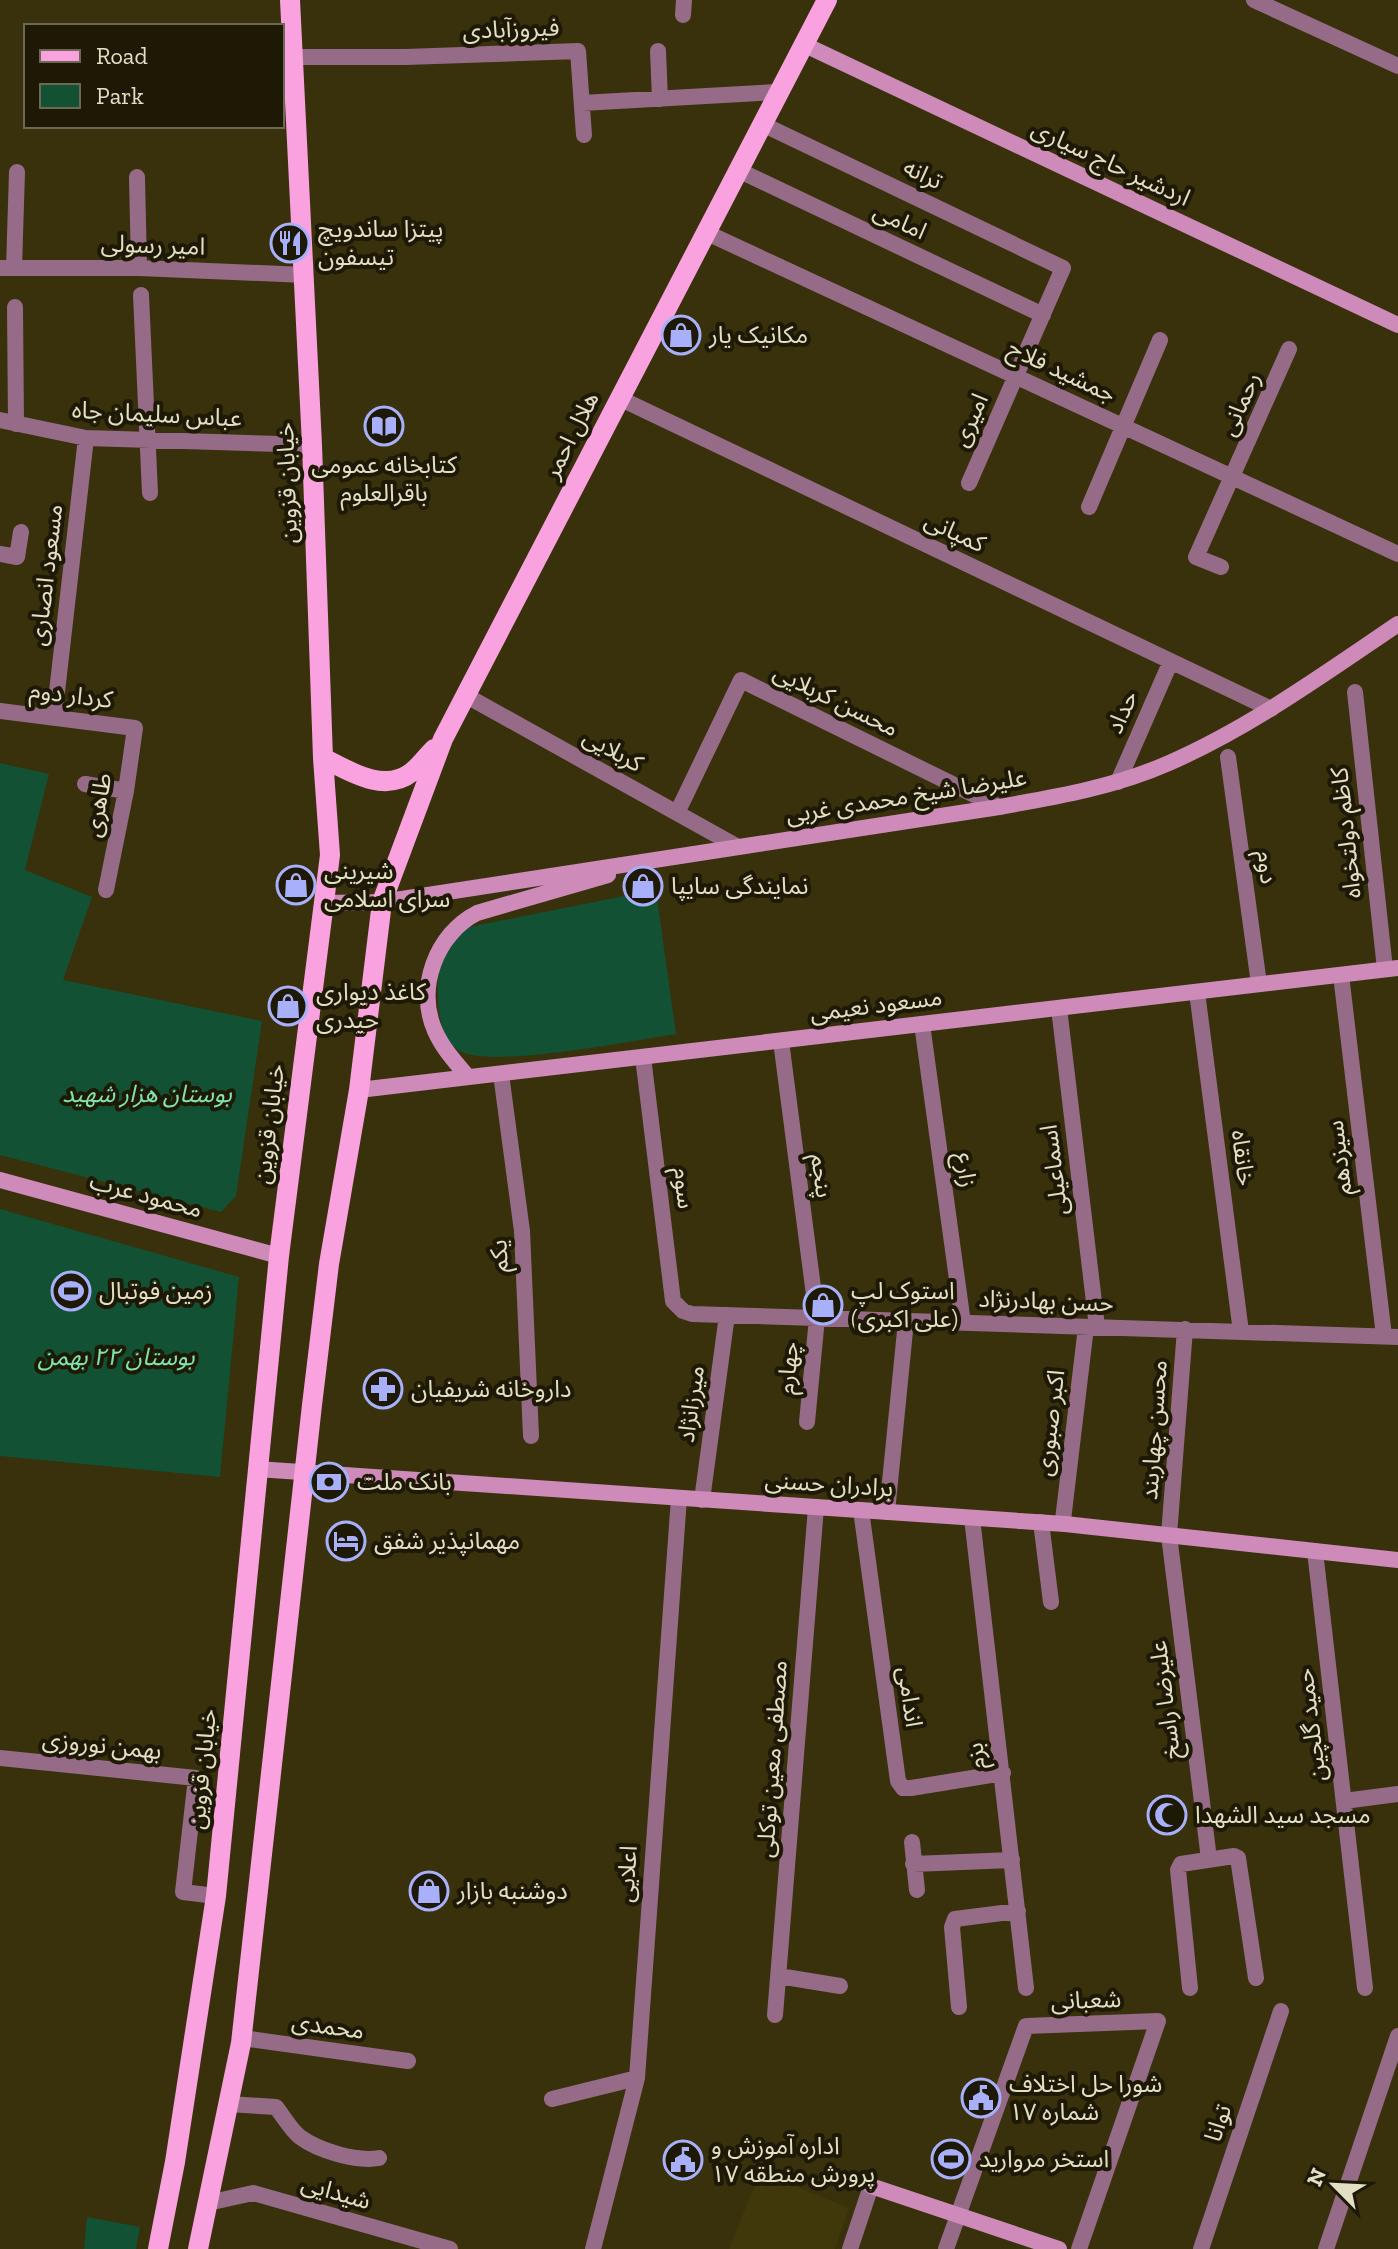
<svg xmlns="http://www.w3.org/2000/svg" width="1398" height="2249" font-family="'Zilla Slab','Noto Sans Arabic',serif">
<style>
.built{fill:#40380a}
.green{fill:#125134}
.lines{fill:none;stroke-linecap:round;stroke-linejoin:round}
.street{stroke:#956b88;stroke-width:16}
.secondary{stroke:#ce8ab9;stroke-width:16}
.primary{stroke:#faa2df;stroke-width:20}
.labels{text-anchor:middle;stroke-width:8;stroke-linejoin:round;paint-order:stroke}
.street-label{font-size:24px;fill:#e3dfc5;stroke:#1d1905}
.poi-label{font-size:24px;fill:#e3dfc5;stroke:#1d1905;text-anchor:start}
.park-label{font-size:24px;font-style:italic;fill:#80e3ae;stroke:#1d1905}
</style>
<rect width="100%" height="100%" fill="#38310b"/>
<path class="built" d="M760,2172L849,2208L835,2249H729Z"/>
<path class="green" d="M0,763L49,774L25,870L92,897L63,980L262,1021L236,1196L221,1212L0,1155Z
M653,869L676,1034C636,1040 488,1070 458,1050C440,1037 439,1015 438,995C437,979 440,955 450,942C454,936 464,932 469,927L624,896Z
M0,1209L239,1277L220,1477L0,1456Z
M87,2217L140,2227L136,2249H84Z"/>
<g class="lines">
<path class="street" d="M1254,0L1398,66
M683,15L684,0
M658,51L660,99
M293,57H406L578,51L584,135
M582,103L777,92
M762,124L1063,268L969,483
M738,170L1043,315
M137,177L139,268
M705,232L1398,554
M0,268H139L305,275
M14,268L17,172
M141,295L150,493
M15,307L16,424
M619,398L1271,709
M0,420L86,438L312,445
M1089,507L1160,340
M0,554L17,557L21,532
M1221,567L1196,557L1289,349
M1355,692L1385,969
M465,695L738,847
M0,711L135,728L126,791L106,890
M54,718L86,438
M1228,757L1259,984
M1118,782L1171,661
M85,784L126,791
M677,813L741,680L999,807
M1341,975L1384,1336
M1197,992L1241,1332
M1059,1008L1097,1327
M922,1024L963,1323
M781,1041L817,1318L807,1422
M643,1057L673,1301L683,1311L692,1314L1398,1337
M501,1074L522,1231L531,1436
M1185,1329L1169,1535L1209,1859
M702,1500L727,1315
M861,1510L898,1781L903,1788H911L1003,1773
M887,1512L906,1321
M972,1518L1026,1988
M1041,1522L1051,1602
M1065,1524L1063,1520L1086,1327
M1315,1551L1365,1988
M0,1758L196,1778L183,1892L216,1896
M1344,1801L1398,1794
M912,1842L917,1890
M913,1864L1012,1860
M779,1976L840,1986
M1190,1988L1178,1870L1181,1864L1234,1856L1238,1858L1256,1978
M959,2007L952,1927L955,1919L1018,1911
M775,2015L816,1507
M242,2038L408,2061
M552,2099L637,2078
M228,2104L276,2107C283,2116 291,2130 300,2137C319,2151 357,2162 379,2158
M208,2203L253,2193L450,2249
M593,2249L637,2078L679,1498
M850,2249L871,2186
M946,2249L1026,2026L1158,2021L1079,2249
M1201,2249L1281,2011
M1326,2249L1398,2036"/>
<path class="secondary" d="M803,44L1398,325
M324,903L382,902L999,807C1056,797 1115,787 1169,763C1251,727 1324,674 1398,624
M468,1077C456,1063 443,1049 435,1031C416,988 436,934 477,913L608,875
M359,1090L1398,968
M0,1180L279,1256
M257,1469L1065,1524L1398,1560
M871,2186L1059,2249"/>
<path class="primary" d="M323,758C349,771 384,794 412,772C420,766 427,756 434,749
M158,2249L175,2162L216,1896L279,1256L330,855L323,758L312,445L290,0
M198,2249L241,2043L312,1405L329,1264L359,1090L382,902L443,739L827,0"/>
</g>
<defs>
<g id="restaurant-ring" transform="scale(2)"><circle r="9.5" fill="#1d1905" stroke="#a8b0fc" stroke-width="1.5"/><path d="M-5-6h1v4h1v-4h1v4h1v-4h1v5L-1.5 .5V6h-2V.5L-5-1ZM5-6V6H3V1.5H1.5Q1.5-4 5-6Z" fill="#a8b0fc"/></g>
<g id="shop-ring" transform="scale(2)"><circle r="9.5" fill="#1d1905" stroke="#a8b0fc" stroke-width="1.5"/><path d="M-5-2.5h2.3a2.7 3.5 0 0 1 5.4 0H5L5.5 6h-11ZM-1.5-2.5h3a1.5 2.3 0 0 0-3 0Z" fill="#a8b0fc"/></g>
<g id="library-ring" transform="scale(2)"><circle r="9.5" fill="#1d1905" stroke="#a8b0fc" stroke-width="1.5"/><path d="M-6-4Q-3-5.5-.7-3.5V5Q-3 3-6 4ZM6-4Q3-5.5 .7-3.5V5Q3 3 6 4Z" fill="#a8b0fc"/></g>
<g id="stadium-ring" transform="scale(2)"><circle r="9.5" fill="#1d1905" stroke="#a8b0fc" stroke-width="1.5"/><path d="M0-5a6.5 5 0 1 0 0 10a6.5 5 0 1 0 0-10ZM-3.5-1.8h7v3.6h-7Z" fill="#a8b0fc"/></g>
<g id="pharmacy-ring" transform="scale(2)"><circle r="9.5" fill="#1d1905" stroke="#a8b0fc" stroke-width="1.5"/><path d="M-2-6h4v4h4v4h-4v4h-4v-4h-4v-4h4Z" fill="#a8b0fc"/></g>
<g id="bank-ring" transform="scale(2)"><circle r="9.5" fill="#1d1905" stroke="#a8b0fc" stroke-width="1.5"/><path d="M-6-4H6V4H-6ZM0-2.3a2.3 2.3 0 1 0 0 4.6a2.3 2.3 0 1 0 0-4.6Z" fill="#a8b0fc"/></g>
<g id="hotel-ring" transform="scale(2)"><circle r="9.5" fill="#1d1905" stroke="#a8b0fc" stroke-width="1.5"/><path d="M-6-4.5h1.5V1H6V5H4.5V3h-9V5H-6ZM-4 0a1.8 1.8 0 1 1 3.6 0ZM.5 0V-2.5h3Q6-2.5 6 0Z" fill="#a8b0fc"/></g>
<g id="mosque-ring" transform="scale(2)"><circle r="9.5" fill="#1d1905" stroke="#a8b0fc" stroke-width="1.5"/><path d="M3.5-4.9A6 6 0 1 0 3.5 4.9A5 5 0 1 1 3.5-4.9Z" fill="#a8b0fc"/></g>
<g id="civic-ring" transform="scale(2)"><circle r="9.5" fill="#1d1905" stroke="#a8b0fc" stroke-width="1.5"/><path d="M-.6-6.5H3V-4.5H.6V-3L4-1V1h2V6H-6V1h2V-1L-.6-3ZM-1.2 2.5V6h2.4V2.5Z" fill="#a8b0fc"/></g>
</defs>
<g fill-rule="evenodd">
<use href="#restaurant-ring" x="290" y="243"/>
<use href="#shop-ring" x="681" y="335"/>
<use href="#library-ring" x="384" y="426"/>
<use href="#shop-ring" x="296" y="885"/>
<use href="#shop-ring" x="643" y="886"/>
<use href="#shop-ring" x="288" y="1006"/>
<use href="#stadium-ring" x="71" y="1291"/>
<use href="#shop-ring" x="823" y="1305"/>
<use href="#pharmacy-ring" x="383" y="1389"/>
<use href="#bank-ring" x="329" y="1482"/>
<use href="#hotel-ring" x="346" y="1541"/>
<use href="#mosque-ring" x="1167" y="1815"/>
<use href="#shop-ring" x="429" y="1891"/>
<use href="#civic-ring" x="981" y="2098"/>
<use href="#stadium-ring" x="951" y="2159"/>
<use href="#civic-ring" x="683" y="2160"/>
</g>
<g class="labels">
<g class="street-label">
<text transform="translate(511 29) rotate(-2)" y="8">فیروزآبادی</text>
<text transform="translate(1111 163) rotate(25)" y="8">اردشیر حاج سیاری</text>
<text transform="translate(923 174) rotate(26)" y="8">ترانه</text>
<text transform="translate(900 221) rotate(25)" y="8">امامی</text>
<text transform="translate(153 245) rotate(2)" y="8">امیر رسولی</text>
<text transform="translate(1062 371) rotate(25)" y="8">جمشید فلاح</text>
<text transform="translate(1240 404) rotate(-66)" y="8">رحمانی</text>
<text transform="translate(157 414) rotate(3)" y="8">عباس سلیمان جاه</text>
<text transform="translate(970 420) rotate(-66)" y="8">امیری</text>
<text transform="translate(571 435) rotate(-63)" y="8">هلال احمر</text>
<text transform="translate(287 483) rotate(-92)" y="8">خیابان قزوین</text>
<text transform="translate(955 532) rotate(25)" y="8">کمپانی</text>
<text transform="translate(46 575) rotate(-83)" y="8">مسعود انصاری</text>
<text transform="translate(71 695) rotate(7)" y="8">کردار دوم</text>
<text transform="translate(836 700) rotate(26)" y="8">محسن کربلایی</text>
<text transform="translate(1122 712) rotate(-66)" y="8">حداد</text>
<text transform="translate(613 750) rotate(29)" y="8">کربلایی</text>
<text transform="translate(906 796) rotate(-9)" y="8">علیرضا شیخ محمدی غربی</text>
<text transform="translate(98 805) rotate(-80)" y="8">طاهری</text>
<text transform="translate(1346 833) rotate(-96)" y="8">کاظم دولتخواه</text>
<text transform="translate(1267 867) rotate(82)" y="8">دوم</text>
<text transform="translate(876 1005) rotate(-7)" y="8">مسعود نعیمی</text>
<text transform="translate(269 1124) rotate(-83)" y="8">خیابان قزوین</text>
<text transform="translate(1243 1158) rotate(83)" y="8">خانقاه</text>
<text transform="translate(1339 1158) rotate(-97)" y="8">سیزدهم</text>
<text transform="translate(966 1170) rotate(82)" y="8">زارع</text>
<text transform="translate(1054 1170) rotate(-97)" y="8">اسماعیلی</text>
<text transform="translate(822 1176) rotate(83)" y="8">پنجم</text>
<text transform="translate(684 1188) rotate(83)" y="8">سوم</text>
<text transform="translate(146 1195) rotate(15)" y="8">محمود عرب</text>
<text transform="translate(499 1256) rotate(-93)" y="8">یکم</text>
<text transform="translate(1046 1301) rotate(2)" y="8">حسن بهادرنژاد</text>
<text transform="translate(788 1368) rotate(-85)" y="8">چهارم</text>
<text transform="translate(691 1404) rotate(-82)" y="8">ميرزانژاد</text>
<text transform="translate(1050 1423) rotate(-83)" y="8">اکبر صبوری</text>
<text transform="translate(1154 1430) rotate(-86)" y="8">محسن چهاربند</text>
<text transform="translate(829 1484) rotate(4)" y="8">برادران حسنی</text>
<text transform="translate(910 1697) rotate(82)" y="8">اندامی</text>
<text transform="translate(1165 1700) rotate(-97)" y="8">علیرضا راسخ</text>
<text transform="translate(1311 1725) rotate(-97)" y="8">حمید گلچین</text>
<text transform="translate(102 1745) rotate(6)" y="8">بهمن نوروزی</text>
<text transform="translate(976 1756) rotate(-97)" y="8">بزم</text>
<text transform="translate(772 1759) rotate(-86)" y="8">مصطفی معین توکلی</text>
<text transform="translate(202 1769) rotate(-84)" y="8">خیابان قزوین</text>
<text transform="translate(627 1874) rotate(-86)" y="8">اعلایی</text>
<text transform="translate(1086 2000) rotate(-2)" y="8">شعبانی</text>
<text transform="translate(328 2026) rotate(8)" y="8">محمدی</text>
<text transform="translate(1218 2123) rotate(-71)" y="8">توانا</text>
<text transform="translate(336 2192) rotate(16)" y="8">شیدایی</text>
</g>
<g class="poi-label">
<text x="318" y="237">پیتزا ساندویچ<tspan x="318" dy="28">تیسفون</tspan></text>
<text x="709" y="343">مکانیک یار</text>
<text x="384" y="473" text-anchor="middle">کتابخانه عمومی<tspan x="384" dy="28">باقرالعلوم</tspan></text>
<text x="324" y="879">شیرینی<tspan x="324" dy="28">سرای اسلامی</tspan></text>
<text x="671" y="894">نمایندگی سایپا</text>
<text x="316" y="1000">کاغذ دیواری<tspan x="316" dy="28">حیدری</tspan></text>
<text x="99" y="1299">زمین فوتبال</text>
<text x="851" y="1299">استوک لپ<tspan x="851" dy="28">(علی اکبری)</tspan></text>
<text x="411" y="1397">داروخانه شریفیان</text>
<text x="357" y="1490">بانک ملت</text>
<text x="374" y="1549">مهمانپذیر شفق</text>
<text x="1195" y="1823">مسجد سید الشهدا</text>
<text x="457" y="1899">دوشنبه بازار</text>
<text x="1009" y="2092">شورا حل اختلاف<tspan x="1009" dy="28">شماره ۱۷</tspan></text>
<text x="711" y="2154">اداره آموزش و<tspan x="711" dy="28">پرورش منطقه ۱۷</tspan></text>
<text x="979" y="2167">استخر مروارید</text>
</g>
<g class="park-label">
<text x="147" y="1102">بوستان هزار شهید</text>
<text x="116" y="1365">بوستان ۲۲ بهمن</text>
</g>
</g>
<rect x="24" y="24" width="260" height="104" fill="#1d1905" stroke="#6c6852" stroke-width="2"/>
<rect x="40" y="50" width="40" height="12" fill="#faa2df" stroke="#6c6852" stroke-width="2"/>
<text x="96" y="64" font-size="24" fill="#e3dfc5">Road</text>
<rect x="40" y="84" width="40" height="24" fill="#125134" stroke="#6c6852" stroke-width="2"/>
<text x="96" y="104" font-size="24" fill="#e3dfc5">Park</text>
<g transform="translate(1334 2185) rotate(294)" stroke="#1d1905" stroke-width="6" paint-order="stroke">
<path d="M0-6L14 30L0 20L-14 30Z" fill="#e3dfc5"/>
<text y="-12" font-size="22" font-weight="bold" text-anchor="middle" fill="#e3dfc5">N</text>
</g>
</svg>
